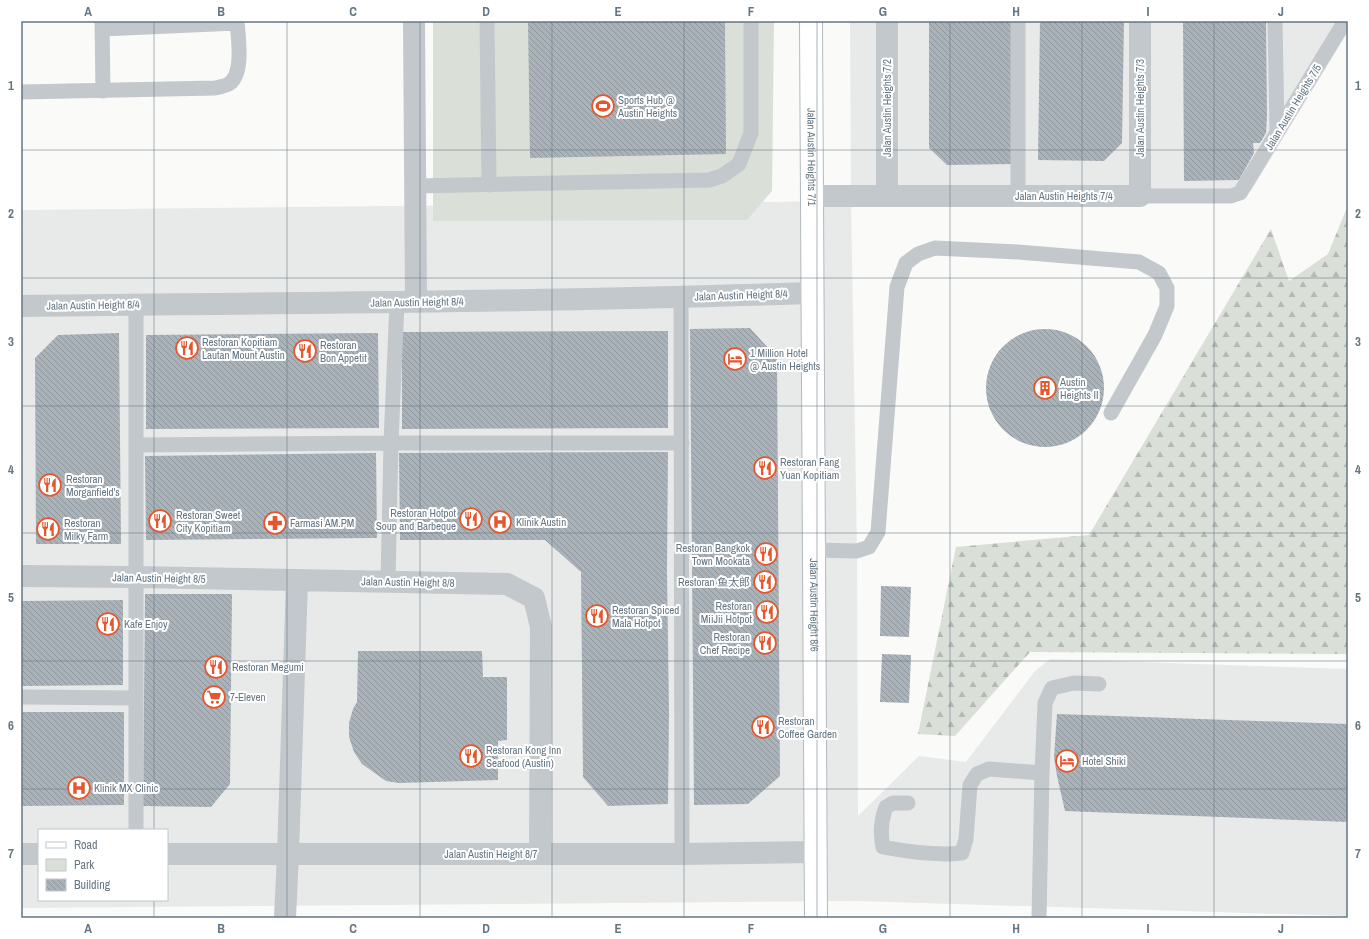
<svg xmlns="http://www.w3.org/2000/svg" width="1369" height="939" font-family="'Archivo Narrow','Noto Sans SC',sans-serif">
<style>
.built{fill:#e8e9e9;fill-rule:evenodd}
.green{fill:#dadfd7}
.forest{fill:url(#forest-firs)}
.building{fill:url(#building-back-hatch)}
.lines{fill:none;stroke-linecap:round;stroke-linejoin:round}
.secondary-casing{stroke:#b3babf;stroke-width:24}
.lane{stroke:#c3c8cc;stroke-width:15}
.street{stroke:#c3c8cc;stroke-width:22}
.secondary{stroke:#fff;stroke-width:22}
.grid{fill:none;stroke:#657683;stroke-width:1;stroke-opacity:0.55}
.labels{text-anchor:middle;stroke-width:4;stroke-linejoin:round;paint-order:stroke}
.poi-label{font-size:11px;fill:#657683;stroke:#fff;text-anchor:start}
.street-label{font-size:11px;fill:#657683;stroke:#fff}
.neatline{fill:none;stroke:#657683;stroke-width:1.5}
.grid-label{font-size:13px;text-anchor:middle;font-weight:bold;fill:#657683}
</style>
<defs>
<pattern id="forest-firs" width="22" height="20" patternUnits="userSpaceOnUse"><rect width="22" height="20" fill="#dadfd7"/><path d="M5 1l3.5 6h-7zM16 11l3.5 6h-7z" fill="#b4b9b4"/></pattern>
<pattern id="building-back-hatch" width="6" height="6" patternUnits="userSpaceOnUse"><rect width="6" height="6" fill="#aab3b9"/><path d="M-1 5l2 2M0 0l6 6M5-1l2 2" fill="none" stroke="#8e969c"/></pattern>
</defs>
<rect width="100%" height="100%" fill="#fafaf8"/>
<path class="built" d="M850,21H1348V32L1251,191L851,201L857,551L858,816L919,756L966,762L1035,671L1050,659L1348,669V916L857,901L21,908V210L851,201ZM39,830H167V900H39Z"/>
<path class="green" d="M433,21H774L772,191L747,220L433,221Z"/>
<path class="forest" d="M1348,205V654L1030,652L955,736L918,734L956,547L1089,535L1271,229L1289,281L1328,254Z"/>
<path class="building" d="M528,21H725L726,154L530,158Z
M929,21H1012L1014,164L947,165L929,148Z
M1040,21H1124L1122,143L1104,161L1038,160Z
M1183,21H1266L1267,116L1266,133L1260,143H1253L1254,153L1239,180L1184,181Z
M750,328L777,358L780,776L748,804L694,805L690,329Z
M986 388a59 59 0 1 1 118 0a59 59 0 1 1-118 0Z
M668,331V428L402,429V332Z
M119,333L121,544H36L35,358L58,335Z
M378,333L379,428L146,429V335Z
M668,452L667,571L669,714L668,804L608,806L583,777L581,572L545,540H400L399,453Z
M376,453L377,538L146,540L145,456Z
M881,586L911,587L909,637L880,636Z
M145,594H232L230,784L211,807L143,806Z
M123,600V685L21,686V601Z
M358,651H482L483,677H507V740L498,741V780L399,783L386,781L362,764L354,752L349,737V723L353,709L357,702Z
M882,654L911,655L909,703L880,702Z
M21,712H124V805L21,806Z
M1057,714L1348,724V822L1065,811L1057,776L1054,757Z"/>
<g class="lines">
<g class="secondary-casing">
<g id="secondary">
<path id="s1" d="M811,21L816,918"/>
</g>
</g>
<path class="lane" d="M102,21L103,91
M487,21L489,185
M1018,21V196
M1275,21L1277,132
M102,29L237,23
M21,92L215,88C219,87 227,86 230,83C244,72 238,37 237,21
M415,186L709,180L722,176L739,164L751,133V21
M1140,196H1231L1240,193L1345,21
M681,297L682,854
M136,445L391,443H682
M814,550L857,551L869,547L878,532L897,287L906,263L918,254L935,248L1018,252L1139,262L1159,273L1167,288V306L1155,335L1111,413
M388,582L391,443L397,302
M21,697L136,698
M908,803H893L886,807C881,820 880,833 883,847C909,852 936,856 962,853L966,839L970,785L977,774L989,769L1042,773
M136,830V305
M1039,918L1042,773L1045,703L1052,688L1074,683L1099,684"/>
<path class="street" d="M414,21L416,302
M887,21V196
M812,196H1140V21
M21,306C285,303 549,302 812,293
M21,576L136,577L507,584L534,598L541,627L540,854
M21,854H39
M167,854H682L816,852
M285,918L288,854L297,580"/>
<use href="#secondary" class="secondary"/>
</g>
<path class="grid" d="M154,21V830M287,21V918M420,21V918M552,21V918M684,21V918M817,21V918M950,21V918M1082,21V918M1214,21V918M21,150H1348M21,278H1348M21,406H1348M21,533H1348M21,661H1348M21,789H1348M154,900V918"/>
<defs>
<g id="stadium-ring" transform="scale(1.15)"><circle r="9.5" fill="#fff" stroke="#e4572e" stroke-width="1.5"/><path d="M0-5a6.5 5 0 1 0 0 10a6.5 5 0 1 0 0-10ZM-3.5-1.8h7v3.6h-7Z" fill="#e4572e"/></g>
<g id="restaurant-ring" transform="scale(1.15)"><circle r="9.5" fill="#fff" stroke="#e4572e" stroke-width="1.5"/><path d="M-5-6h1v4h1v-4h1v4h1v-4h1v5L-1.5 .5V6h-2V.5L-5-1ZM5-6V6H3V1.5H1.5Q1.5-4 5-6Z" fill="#e4572e"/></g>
<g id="hotel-ring" transform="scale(1.15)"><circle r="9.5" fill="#fff" stroke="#e4572e" stroke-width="1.5"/><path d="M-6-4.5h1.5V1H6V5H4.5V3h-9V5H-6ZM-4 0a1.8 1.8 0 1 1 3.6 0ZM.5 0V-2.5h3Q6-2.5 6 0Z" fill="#e4572e"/></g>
<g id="building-ring" transform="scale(1.15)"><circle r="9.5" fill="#fff" stroke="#e4572e" stroke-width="1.5"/><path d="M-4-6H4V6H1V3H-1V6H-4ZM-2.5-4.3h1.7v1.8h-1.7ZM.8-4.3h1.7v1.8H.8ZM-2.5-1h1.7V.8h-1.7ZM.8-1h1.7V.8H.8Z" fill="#e4572e"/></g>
<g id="hospital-ring" transform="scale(1.15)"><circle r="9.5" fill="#fff" stroke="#e4572e" stroke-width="1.5"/><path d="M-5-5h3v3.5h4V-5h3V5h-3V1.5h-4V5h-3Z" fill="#e4572e"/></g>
<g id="pharmacy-ring" transform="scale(1.15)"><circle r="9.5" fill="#fff" stroke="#e4572e" stroke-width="1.5"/><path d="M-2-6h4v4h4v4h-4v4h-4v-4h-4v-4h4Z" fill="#e4572e"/></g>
<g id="supermarket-ring" transform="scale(1.15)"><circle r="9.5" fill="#fff" stroke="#e4572e" stroke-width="1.5"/><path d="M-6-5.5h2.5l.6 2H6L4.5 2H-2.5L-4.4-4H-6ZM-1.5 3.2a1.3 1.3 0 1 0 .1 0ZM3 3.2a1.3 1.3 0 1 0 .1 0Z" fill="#e4572e"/></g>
</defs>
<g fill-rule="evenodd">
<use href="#stadium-ring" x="603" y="106"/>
<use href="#restaurant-ring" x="187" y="348"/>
<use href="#restaurant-ring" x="305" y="351"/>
<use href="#hotel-ring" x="735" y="359"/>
<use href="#building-ring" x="1045" y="388"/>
<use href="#restaurant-ring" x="765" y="468"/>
<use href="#restaurant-ring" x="50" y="485"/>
<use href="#restaurant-ring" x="471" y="519"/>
<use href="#restaurant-ring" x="160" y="521"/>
<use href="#hospital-ring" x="500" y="522"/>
<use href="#pharmacy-ring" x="275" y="523"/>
<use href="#restaurant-ring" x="48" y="529"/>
<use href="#restaurant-ring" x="766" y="554"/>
<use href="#restaurant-ring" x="765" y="582"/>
<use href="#restaurant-ring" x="767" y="612"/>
<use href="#restaurant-ring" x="597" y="616"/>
<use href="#restaurant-ring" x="108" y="624"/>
<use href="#restaurant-ring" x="765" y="643"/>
<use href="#restaurant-ring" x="216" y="667"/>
<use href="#supermarket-ring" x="214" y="697"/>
<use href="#restaurant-ring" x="763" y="727"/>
<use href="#restaurant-ring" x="471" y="756"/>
<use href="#hotel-ring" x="1067" y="761"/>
<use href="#hospital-ring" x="79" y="788"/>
</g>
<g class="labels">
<g class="poi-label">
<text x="618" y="104">Sports Hub @<tspan x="618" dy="13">Austin Heights</tspan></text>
<text x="202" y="346">Restoran Kopitiam<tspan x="202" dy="13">Lautan Mount Austin</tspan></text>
<text x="320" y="349">Restoran<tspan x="320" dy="13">Bon Appetit</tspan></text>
<text x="750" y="357">1 Million Hotel<tspan x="750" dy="13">@ Austin Heights</tspan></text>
<text x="1060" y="386">Austin<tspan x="1060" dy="13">Heights II</tspan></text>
<text x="780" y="466">Restoran Fang<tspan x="780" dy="13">Yuan Kopitiam</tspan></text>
<text x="66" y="483">Restoran<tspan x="66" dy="13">Morganfield's</tspan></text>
<text x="456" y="517" text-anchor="end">Restoran Hotpot<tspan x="456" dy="13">Soup and Barbeque</tspan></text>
<text x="176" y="519">Restoran Sweet<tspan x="176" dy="13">City Kopitiam</tspan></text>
<text x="516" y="526">Klinik Austin</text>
<text x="64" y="527">Restoran<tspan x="64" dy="13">Milky Farm</tspan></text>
<text x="290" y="527">Farmasi AM.PM</text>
<text x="750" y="552" text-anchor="end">Restoran Bangkok<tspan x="750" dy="13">Town Mookata</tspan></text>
<text x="750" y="586" text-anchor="end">Restoran 鱼太郎</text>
<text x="752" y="610" text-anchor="end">Restoran<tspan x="752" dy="13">MiiJii Hotpot</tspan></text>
<text x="612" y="614">Restoran Spiced<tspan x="612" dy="13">Mala Hotpot</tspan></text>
<text x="124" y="628">Kafe Enjoy</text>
<text x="750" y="641" text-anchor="end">Restoran<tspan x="750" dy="13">Chef Recipe</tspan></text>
<text x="232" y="671">Restoran Megumi</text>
<text x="230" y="701">7-Eleven</text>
<text x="778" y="725">Restoran<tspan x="778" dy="13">Coffee Garden</tspan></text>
<text x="486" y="754">Restoran Kong Inn<tspan x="486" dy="13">Seafood (Austin)</tspan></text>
<text x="1082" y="765">Hotel Shiki</text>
<text x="94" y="792">Klinik MX Clinic</text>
</g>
<g class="street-label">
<text transform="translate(1293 107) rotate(-59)" y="4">Jalan Austin Heights 7/5</text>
<text transform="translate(887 108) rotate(-90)" y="4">Jalan Austin Heights 7/2</text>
<text transform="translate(1140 108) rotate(-90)" y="4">Jalan Austin Heights 7/3</text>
<text dy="4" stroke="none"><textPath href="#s1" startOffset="136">Jalan Austin Heights 7/1</textPath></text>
<text x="1064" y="200">Jalan Austin Heights 7/4</text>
<text transform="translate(741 295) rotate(-2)" y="4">Jalan Austin Height 8/4</text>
<text transform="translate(417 302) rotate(-1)" y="4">Jalan Austin Height 8/4</text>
<text transform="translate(93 305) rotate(-1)" y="4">Jalan Austin Height 8/4</text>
<text transform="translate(159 578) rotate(1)" y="4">Jalan Austin Height 8/5</text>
<text transform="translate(408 582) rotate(1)" y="4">Jalan Austin Height 8/8</text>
<text dy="4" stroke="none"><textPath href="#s1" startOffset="584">Jalan Austin Height 8/6</textPath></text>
<text x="491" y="858">Jalan Austin Height 8/7</text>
</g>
</g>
<rect width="1369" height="939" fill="none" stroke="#ffffff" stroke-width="44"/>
<rect x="38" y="829" width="130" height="72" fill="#ffffff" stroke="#c1c8cd"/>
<rect x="46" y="842" width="20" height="6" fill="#ffffff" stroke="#c1c8cd"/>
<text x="74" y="849" font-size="12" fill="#657683">Road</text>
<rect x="46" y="859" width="20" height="12" fill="#dadfd7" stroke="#c1c8cd"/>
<text x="74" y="869" font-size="12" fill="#657683">Park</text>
<rect x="46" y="879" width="20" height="12" fill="url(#building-back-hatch)" stroke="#c1c8cd"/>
<text x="74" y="889" font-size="12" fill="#657683">Building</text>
<rect x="22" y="22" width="1325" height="895" class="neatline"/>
<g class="grid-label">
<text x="88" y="16">A</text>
<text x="221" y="16">B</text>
<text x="353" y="16">C</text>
<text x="486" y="16">D</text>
<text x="618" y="16">E</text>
<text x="751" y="16">F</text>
<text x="883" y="16">G</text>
<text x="1016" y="16">H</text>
<text x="1148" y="16">I</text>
<text x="1281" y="16">J</text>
<text x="11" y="90">1</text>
<text x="1358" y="90">1</text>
<text x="11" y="218">2</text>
<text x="1358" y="218">2</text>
<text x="11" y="346">3</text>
<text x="1358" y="346">3</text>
<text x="11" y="474">4</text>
<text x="1358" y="474">4</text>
<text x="11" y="602">5</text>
<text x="1358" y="602">5</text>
<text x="11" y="730">6</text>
<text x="1358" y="730">6</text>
<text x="11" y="858">7</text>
<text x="1358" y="858">7</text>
<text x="88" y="933">A</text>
<text x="221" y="933">B</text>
<text x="353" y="933">C</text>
<text x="486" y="933">D</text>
<text x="618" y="933">E</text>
<text x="751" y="933">F</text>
<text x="883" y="933">G</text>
<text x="1016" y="933">H</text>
<text x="1148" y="933">I</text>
<text x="1281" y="933">J</text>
</g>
</svg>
